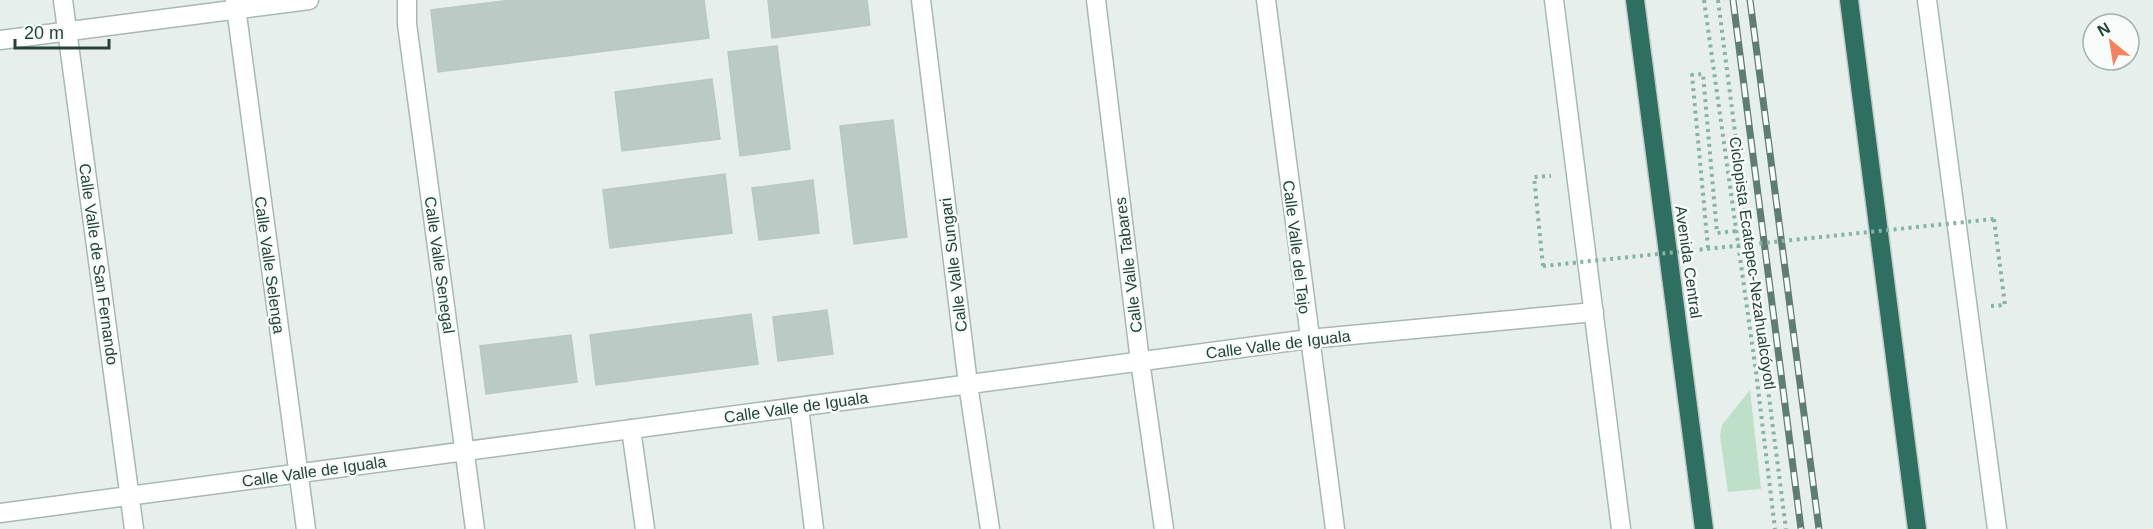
<svg xmlns="http://www.w3.org/2000/svg" width="2153" height="529" font-family="Helvetica,sans-serif">
<style>
.green{fill:#bfe0c8}
.building{fill:#bbcac4;stroke:#b8c9c2;stroke-width:1.5}
.lines{fill:none;stroke-linecap:round;stroke-linejoin:round}
.street-casing{stroke:#a8b8b2;stroke-width:21}
.secondary-casing{stroke:#a4bbb3;stroke-width:21}
.highway-casing{stroke:#c2cac8;stroke-width:21}
.path{stroke:#86b3a5;stroke-width:4;stroke-dasharray:3 4.5;stroke-linecap:butt}
.street{stroke:#fff;stroke-width:18}
.secondary{stroke:#fff;stroke-width:18}
.highway{stroke:#2f6f62;stroke-width:18}
.rail-casing{stroke:#5f7d75;stroke-width:7}
.rail{stroke:#f7fbf9;stroke-width:4.5;stroke-dasharray:14;stroke-linecap:butt}
.path-bridge{stroke:#86b3a5;stroke-width:4;stroke-dasharray:3 4.5;stroke-linecap:butt}
.labels{text-anchor:middle;stroke-width:5;stroke-linejoin:round;paint-order:stroke}
.street-label{font-size:16px;fill:#24423a;stroke:#f7fbf9}
</style>
<rect width="100%" height="100%" fill="#e6efeb"/>
<path class="green" d="M1750,390L1761,489L1728,492L1720,436L1722,425Z"/>
<path class="building" d="M512,0H704L709,38L438,72L431,10Z
M768,0H867L870,25L772,38Z
M777,46L790,149L740,156L728,52Z
M712,79L720,139L622,151L615,92Z
M893,120L907,237L854,244L840,126Z
M725,174L732,233L610,248L603,190Z
M813,180L819,233L759,240L752,188Z
M827,310L833,354L778,361L773,317Z
M751,314L758,364L596,385L590,335Z
M571,335L577,382L486,394L480,346Z"/>
<g class="lines">
<g class="street-casing">
<path id="street" d="M63,0L134,529
M235,0L306,529
M407,0V24L475,529
M921,0L968,384L990,529
M1096,0L1140,361L1164,529
M1266,0L1335,529
M0,40L309,0
M799,407L814,529
M631,429L645,529
M0,513L1309,339L1594,312"/>
</g>
<g class="secondary-casing">
<path id="secondary" d="M1554,0L1621,529
M1927,0L1997,529"/>
</g>
<g class="highway-casing">
<path id="highway" d="M1635,0L1704,529
M1849,0L1917,529"/>
</g>
<path class="path" d="M1704,0L1756,372L1775,529
M1718,0L1786,529
M1708,248L1692,75L1703,74L1717,233L1736,231
M1543,266L1534,177L1551,176
M1991,306L2005,305L1994,219"/>
<use href="#street" class="street"/>
<use href="#secondary" class="secondary"/>
<use href="#highway" class="highway"/>
<g class="rail-casing">
<path id="rail" d="M1733,0L1801,529
M1750,0L1819,529"/>
</g>
<use href="#rail" class="rail"/>
<path class="path-bridge" d="M1543,266L1994,219"/>
</g>
<g class="labels">
<g class="street-label">
<text transform="translate(1297 247) rotate(83)" y="6">Calle Valle del Tajo</text>
<text transform="translate(1689 262) rotate(82)" y="6">Avenida Central</text>
<text transform="translate(1753 263) rotate(82)" y="6">Ciclopista Ecatepec-Nezahualcóyotl</text>
<text transform="translate(99 264) rotate(82)" y="6">Calle Valle de San Fernando</text>
<text transform="translate(270 265) rotate(82)" y="6">Calle Valle Selenga</text>
<text transform="translate(440 265) rotate(82)" y="6">Calle Valle Senegal</text>
<text transform="translate(953 265) rotate(-97)" y="6">Calle Valle Sungari</text>
<text transform="translate(1128 265) rotate(-97)" y="6">Calle Valle Tabares</text>
<text transform="translate(1278 344) rotate(-7)" y="6">Calle Valle de Iguala</text>
<text transform="translate(796 407) rotate(-8)" y="6">Calle Valle de Iguala</text>
<text transform="translate(314 471) rotate(-8)" y="6">Calle Valle de Iguala</text>
</g>
</g>
<g transform="translate(2111 42) rotate(330)"><circle r="28" fill="#f7fbf9" stroke="#a3b1ad" stroke-width="1.5"/>
<path d="M0-4.5L10 22L0 15L-10 22Z" fill="#f4845f"/>
<text y="-9" font-size="16" font-weight="bold" text-anchor="middle" fill="#24423a">N</text>
</g>
<path d="M15 39v9h94v-9" fill="none" stroke="#24423a" stroke-width="3"/>
<text x="24" y="39" font-size="18" fill="#24423a" stroke="#f7fbf9" stroke-width="4.5" paint-order="stroke">20 m</text>
</svg>
